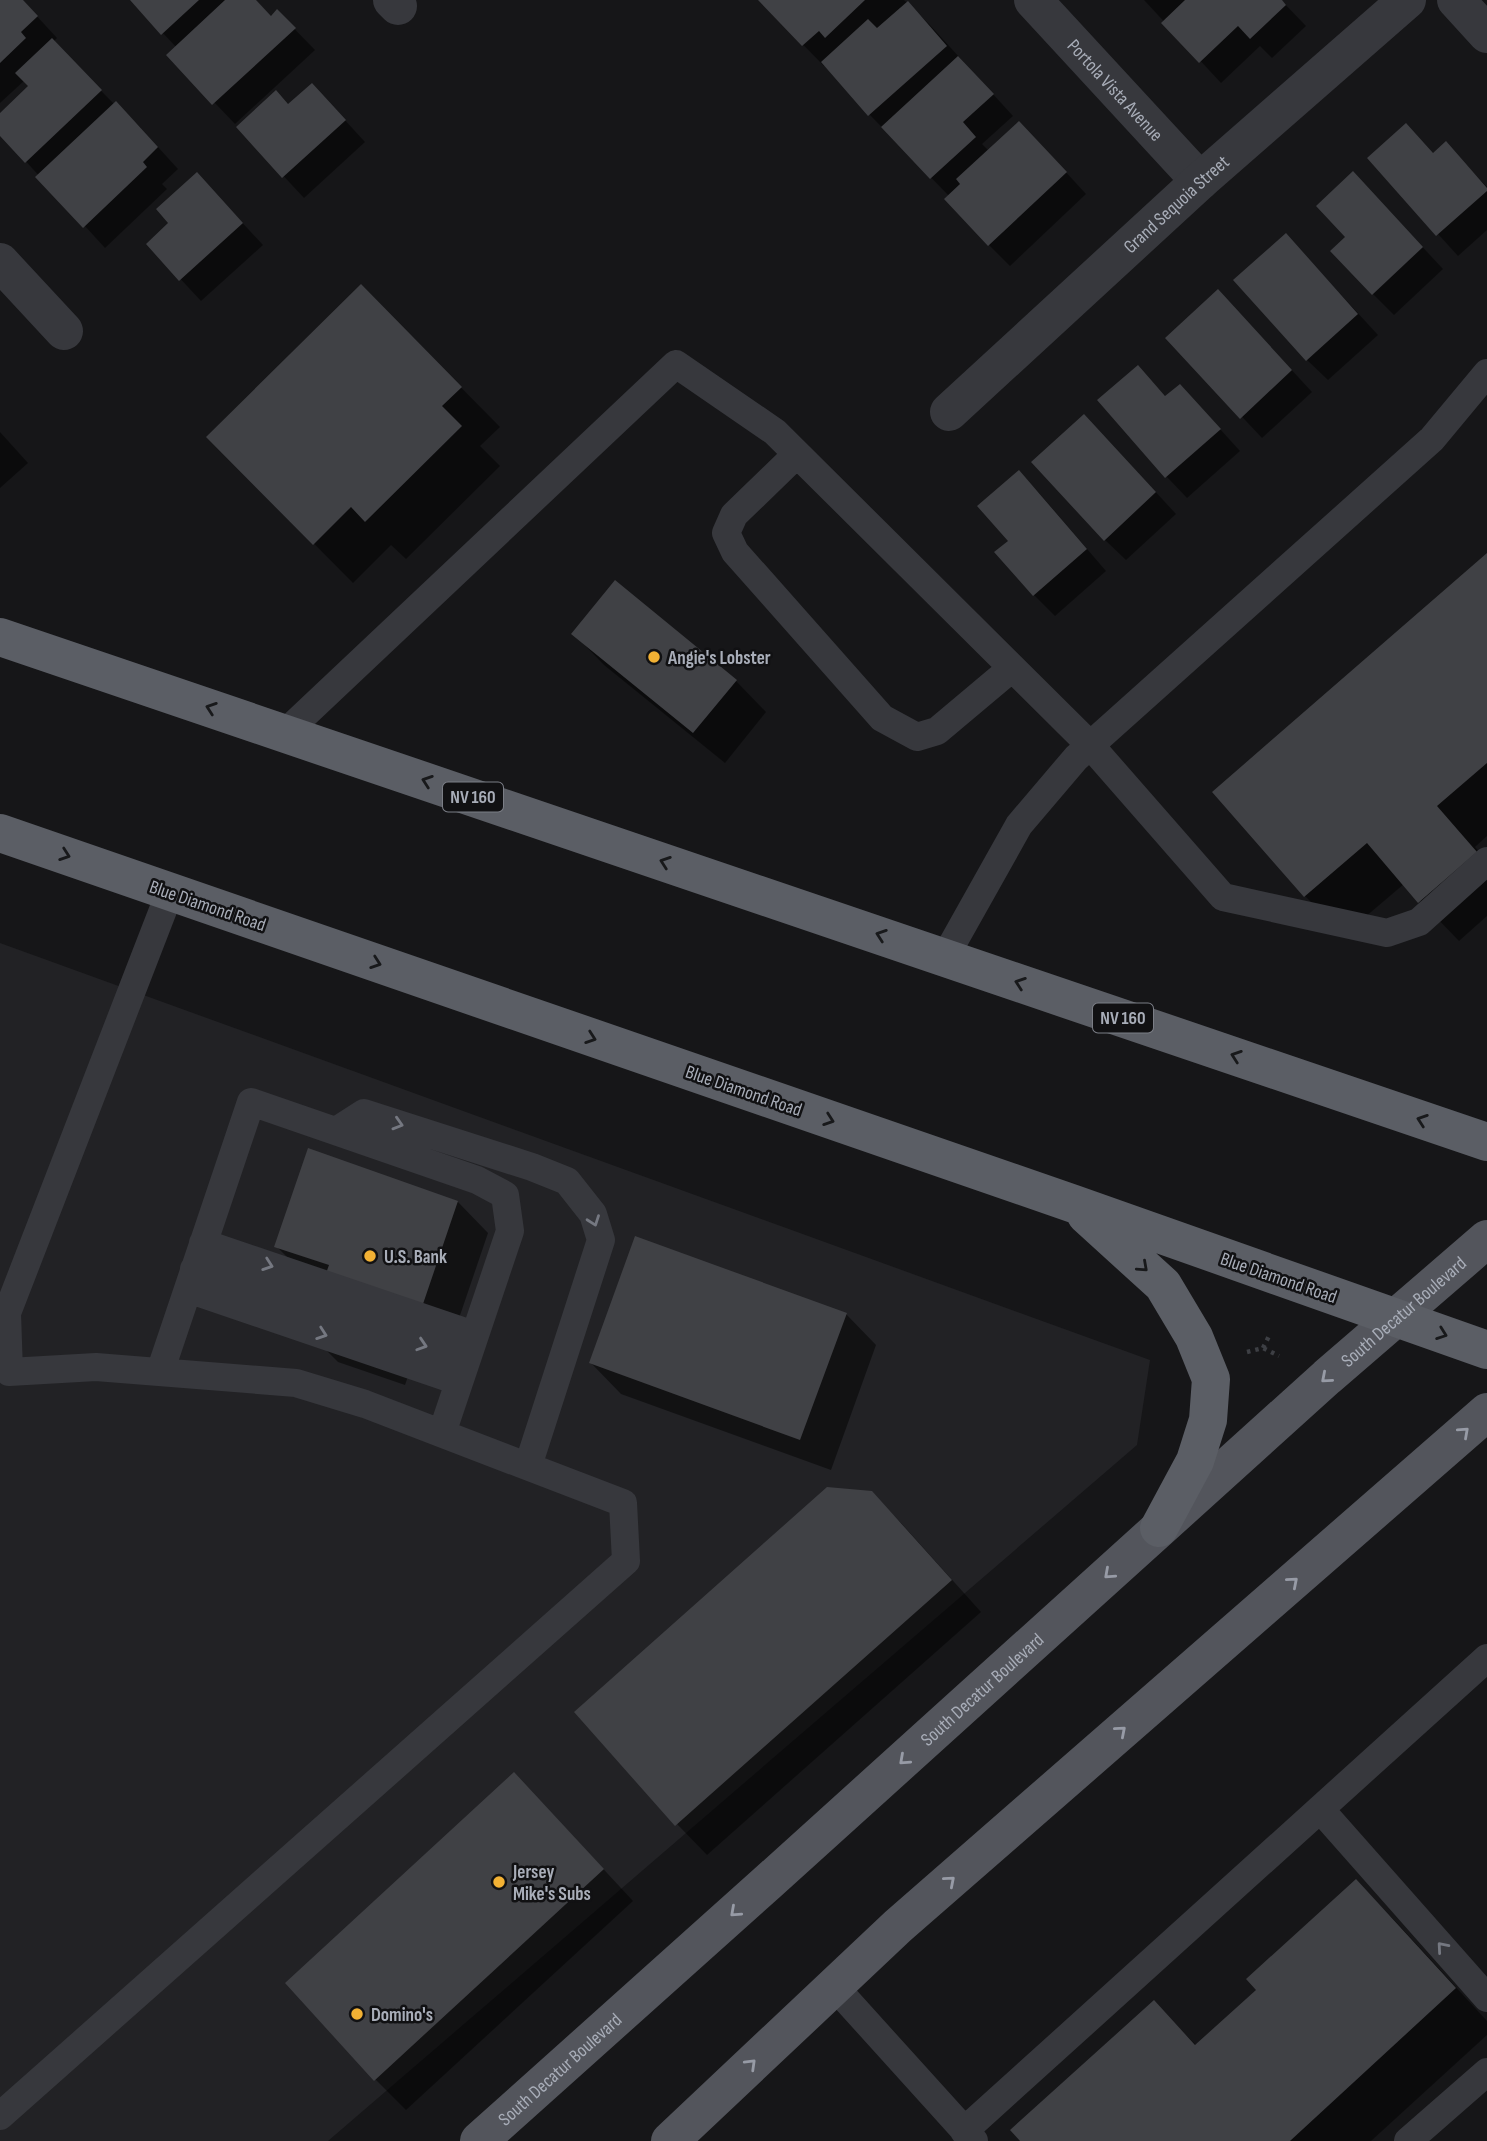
<svg xmlns="http://www.w3.org/2000/svg" width="1487" height="2141" font-family="'Sofia Sans Condensed',sans-serif">
<style>
.built{fill:#222225}
.shadow{fill:#0007}
.building{fill:#404145}
.lines{fill:none;stroke-linecap:round;stroke-linejoin:round}
.path{stroke:#3d3f44;stroke-width:4.5;stroke-dasharray:3.5 5;stroke-linecap:butt}
.service{stroke:#37383d;stroke-width:28}
.minor{stroke:#37383d;stroke-width:38}
.primary{stroke:#53555c;stroke-width:38}
.trunk{stroke:#5b5e65;stroke-width:38}
.oneway{stroke:#18191b}
.oneway2{stroke:#757881}
.oneway3{stroke:#979ba6}
.poi-dot{fill:#f2b134;stroke:#111113;stroke-width:2.5}
.labels{text-anchor:middle;stroke-width:5;stroke-linejoin:round;paint-order:stroke}
.shield{fill:#111113;stroke:#7b7e86;stroke-width:2}
.shield-label{font-size:18px;font-weight:bold;fill:#a8adb8}
.street-label{font-size:19px;fill:#a8adb8;stroke:#111113}
.poi-label{font-size:19px;font-weight:bold;fill:#a8adb8;stroke:#111113;text-anchor:start}
</style>
<rect width="100%" height="100%" fill="#161618"/>
<path class="built" d="M0,943L1150,1360L1137,1445L328,2141H0Z"/>
<path class="shadow" d="M0,0H22L57,38L53,42L115,105L137,124L178,169L162,184L167,189L105,248L0,133V115L31,86L25,80L0,103Z
M132,0H255L272,17L277,11L315,50L235,124L169,55L176,47Z
M759,0H904L929,24L1013,116L982,144L989,151L1040,144L1086,194L1010,266L989,245L949,196L870,115L826,65L824,66Z
M1144,0H1281L1306,26L1272,58L1260,46L1221,83Z
M289,106H332L365,142L304,198L239,128Z
M1446,144L1487,187V230L1458,256L1369,158L1434,154Z
M197,174L263,245L201,301L148,244L171,223Z
M1374,195L1443,269L1394,315L1373,294L1347,237Z
M1286,235L1378,335L1328,380L1307,360Z
M361,286L500,427L480,446L500,466L406,559L391,545L353,583L208,437Z
M1238,312L1312,392L1262,438L1168,338Z
M1138,367L1166,397L1200,407L1240,451L1187,498L1167,477L1100,400Z
M0,432L28,463L0,488Z
M1105,437L1176,514L1126,560L1105,540Z
M1019,472L1039,493L1106,571L1055,616L1034,595L1010,541Z
M1487,556V836L1475,847L1487,860V916L1459,941L1404,884L1344,935L1305,896L1214,792Z
M574,634L736,681L766,712L725,763L604,665Z
M458,1202L488,1233L454,1333L426,1324L405,1385L338,1362L307,1331V1277L276,1246Z
M846,1314L876,1345L831,1470L621,1394L591,1363Z
M871,1492L902,1524L981,1612L707,1855L677,1824Z
M544,1805L633,1901L406,2110L375,2079Z
M1356,1881L1395,1921L1487,2021V2035L1371,2141H1023L1153,2003L1197,2046L1258,1990Z"/>
<path class="building" d="M0,0H23L38,16L21,32L26,38L0,63Z
M130,0H199L161,35Z
M225,0H256L271,16L277,9L296,28L212,105L166,55Z
M758,0H865L825,38L819,31L802,46Z
M1185,0H1282L1286,5L1250,39L1238,26L1199,63L1161,23Z
M908,1L947,46L868,116L821,62L868,19L877,28Z
M52,38L102,90L25,163L0,136V113L28,86L15,73Z
M958,56L994,94L963,122L976,137L930,179L881,127Z
M312,83L346,120L282,178L236,127L276,90L288,104Z
M116,101L158,147L143,162L147,167L83,228L35,177Z
M1019,121L1067,172L988,246L944,199L960,184L956,179Z
M1406,123L1433,153L1446,141L1487,188V191L1436,236L1367,158Z
M1353,171L1423,247L1372,295L1330,251L1345,237L1316,206Z
M197,172L243,223L179,281L146,244L168,223L156,209Z
M1286,233L1358,314L1306,361L1233,280Z
M361,284L462,387L442,406L462,426L365,522L351,507L313,545L206,437Z
M1218,289L1292,370L1240,419L1165,338Z
M1138,365L1165,396L1180,384L1221,429L1165,478L1097,400Z
M1084,414L1156,492L1104,541L1031,462Z
M1019,470L1087,549L1033,596L994,552L1008,541L977,506Z
M1487,553V763L1437,806L1477,852L1418,903L1367,843L1304,897L1212,792Z
M615,580L737,680L693,733L571,634Z
M308,1148L458,1201L423,1304L305,1332L329,1265L274,1247Z
M635,1236L847,1313L800,1440L589,1363Z
M827,1487L872,1491L952,1580L675,1826L574,1712Z
M514,1772L604,1869L374,2081L285,1983Z
M1356,1879L1456,1988L1290,2141H1020L1010,2130L1154,2000L1195,2045L1256,1990L1246,1979Z"/>
<g class="lines">
<path class="path" d="M1263,1348L1269,1336
M1247,1352L1263,1348L1279,1356"/>
<path class="service" d="M797,454L734,515L726,533L735,552L882,718L917,737L937,731L1012,668
M285,733L676,364L775,432L1090,745L1223,897L1387,933L1419,922L1487,861
M945,957L1019,825L1076,758L1432,439L1487,373
M336,1131L364,1113L532,1167L567,1181L593,1214L601,1240L528,1466
M203,1243L474,1335
M194,1269L465,1360
M188,1289L458,1381
M160,1372L251,1102L477,1180L505,1195L510,1231L442,1433
M1320,1809L1487,1998
M833,1985L974,2141
M0,2116L626,1561L623,1503L365,1404L296,1383L96,1367L9,1372L7,1313L170,892
M964,2131L1487,1658
M1408,2141L1487,2072"/>
<g class="minor">
<path d="M392,0L398,6"/>
<path id="s1" d="M1033,0L1200,181"/>
<path d="M1456,0L1487,34"/>
<path d="M0,262L64,331"/>
<path id="s2" d="M949,412L1200,181L1407,0"/>
</g>
<g class="primary">
<path id="s3" d="M479,2141L767,1883L1327,1377L1487,1239"/>
<path d="M670,2141L898,1926L1487,1412"/>
</g>
<path class="trunk" d="M0,637L1487,1142
M0,833L1074,1204L1487,1350
M1086,1215L1163,1285L1194,1337L1211,1379L1208,1420L1195,1461L1159,1528"/>
</g>
<defs><path id="oneway-chevron" d="M-2-3.5L2.5 0L-2 3.5" fill="none" stroke-width="1.6" stroke-linecap="round" stroke-linejoin="round" transform="scale(1.75)"/></defs>
<g class="oneway">
<use href="#oneway-chevron" transform="translate(211 708) rotate(-161)"/>
<use href="#oneway-chevron" transform="translate(427 781) rotate(-161)"/>
<use href="#oneway-chevron" transform="translate(65 855) rotate(19)"/>
<use href="#oneway-chevron" transform="translate(665 862) rotate(-161)"/>
<use href="#oneway-chevron" transform="translate(881 935) rotate(-161)"/>
<use href="#oneway-chevron" transform="translate(376 963) rotate(19)"/>
<use href="#oneway-chevron" transform="translate(1020 983) rotate(-161)"/>
<use href="#oneway-chevron" transform="translate(591 1038) rotate(19)"/>
<use href="#oneway-chevron" transform="translate(1236 1056) rotate(-161)"/>
<use href="#oneway-chevron" transform="translate(829 1120) rotate(19)"/>
<use href="#oneway-chevron" transform="translate(1422 1120) rotate(-161)"/>
<use href="#oneway-chevron" transform="translate(1143 1267) rotate(42)"/>
<use href="#oneway-chevron" transform="translate(1442 1334) rotate(20)"/>
</g>
<g class="oneway2">
<use href="#oneway-chevron" transform="translate(398 1124) rotate(17)"/>
<use href="#oneway-chevron" transform="translate(594 1221) rotate(70)"/>
<use href="#oneway-chevron" transform="translate(268 1265) rotate(19)"/>
<use href="#oneway-chevron" transform="translate(322 1334) rotate(19)"/>
<use href="#oneway-chevron" transform="translate(422 1345) rotate(18)"/>
<use href="#oneway-chevron" transform="translate(1442 1947) rotate(-131)"/>
</g>
<g class="oneway3">
<use href="#oneway-chevron" transform="translate(1326 1378) rotate(139)"/>
<use href="#oneway-chevron" transform="translate(1464 1432) rotate(-42)"/>
<use href="#oneway-chevron" transform="translate(1109 1574) rotate(138)"/>
<use href="#oneway-chevron" transform="translate(1293 1582) rotate(-41)"/>
<use href="#oneway-chevron" transform="translate(1121 1731) rotate(-41)"/>
<use href="#oneway-chevron" transform="translate(904 1760) rotate(138)"/>
<use href="#oneway-chevron" transform="translate(950 1881) rotate(-41)"/>
<use href="#oneway-chevron" transform="translate(735 1912) rotate(138)"/>
<use href="#oneway-chevron" transform="translate(751 2064) rotate(-44)"/>
</g>
<g class="poi-dot">
<circle cx="654" cy="657" r="7"/>
<circle cx="370" cy="1256" r="7"/>
<circle cx="499" cy="1882" r="7"/>
<circle cx="357" cy="2014" r="7"/>
</g>
<g class="labels">
<g class="shield">
<rect x="443" y="782.5" width="60" height="29" rx="5"/>
<rect x="1093" y="1003.5" width="60" height="29" rx="5"/>
</g>
<g class="shield-label">
<text x="473" y="803">NV 160</text>
<text x="1123" y="1024">NV 160</text>
</g>
<g class="street-label">
<text dy="7" stroke="none"><textPath href="#s1" startOffset="122">Portola Vista Avenue</textPath></text>
<text dy="7" stroke="none"><textPath href="#s2" startOffset="308">Grand Sequoia Street</textPath></text>
<text transform="translate(208 905) rotate(19)" y="7">Blue Diamond Road</text>
<text transform="translate(744 1090) rotate(19)" y="7">Blue Diamond Road</text>
<text transform="translate(1279 1277) rotate(19)" y="7">Blue Diamond Road</text>
<text dy="7" stroke="none"><textPath href="#s3" startOffset="1242">South Decatur Boulevard</textPath></text>
<text dy="7" stroke="none"><textPath href="#s3" startOffset="676">South Decatur Boulevard</textPath></text>
<text dy="7" stroke="none"><textPath href="#s3" startOffset="108">South Decatur Boulevard</textPath></text>
</g>
<g class="poi-label">
<text x="668" y="664">Angie's Lobster</text>
<text x="384" y="1263">U.S. Bank</text>
<text x="513" y="1878">Jersey<tspan x="513" dy="22">Mike's Subs</tspan></text>
<text x="371" y="2021">Domino's</text>
</g>
</g>
</svg>
